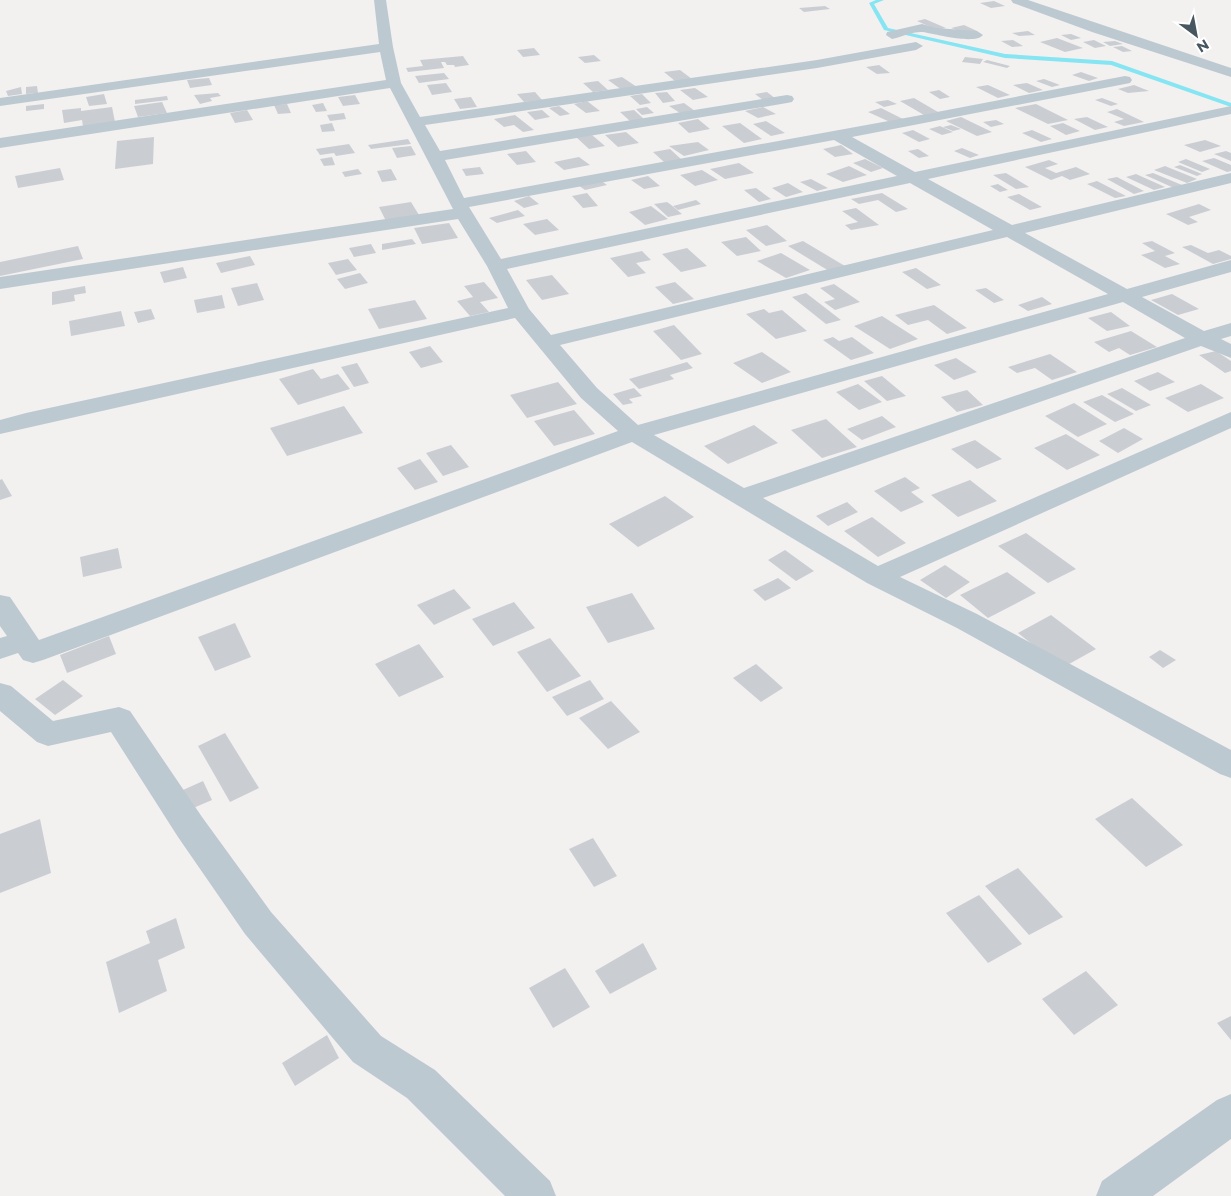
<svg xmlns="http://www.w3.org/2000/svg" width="1231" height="1196" font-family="Montserrat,sans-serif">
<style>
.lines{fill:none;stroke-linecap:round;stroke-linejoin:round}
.stream{fill:#86e5f2;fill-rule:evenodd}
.building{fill:#caced3}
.minor{fill:#bdc9d0;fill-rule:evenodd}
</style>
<rect width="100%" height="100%" fill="#f3f0f0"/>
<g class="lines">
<path class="stream" d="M876,0H884L874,4L888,28L1005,54L1112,61L1231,103V107L1111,65L1005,58L884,30L869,3Z"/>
</g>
<path class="building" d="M994,1L1005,6L991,8L980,3Z
M825,6L830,9L804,12L799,8Z
M925,19L946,28L937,30L917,21Z
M964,25L977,31L964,33L951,28Z
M1028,31L1035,35L1019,36L1012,33Z
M1071,34L1081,38L1071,40L1061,35Z
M1057,38L1083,48L1065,52L1040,42Z
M1013,40L1023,46L1012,47L1001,41Z
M1094,40L1106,46L1095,48L1083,42Z
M1115,41L1123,44L1110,46L1103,42Z
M1122,46L1132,51L1123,52L1113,47Z
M534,48L540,55L523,57L517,50Z
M594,55L601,61L585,63L578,57Z
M463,56L469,65L455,67L454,65H447L445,62H441L444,68L408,72L406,68L423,66L420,60Z
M965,57L983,59L980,64L962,62Z
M987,60L1010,66L1007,68L983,62Z
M879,65L890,73L877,74L866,67Z
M680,70L692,79L675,81L664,72Z
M1081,72L1098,78L1089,81L1072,75Z
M444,73L449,79L419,83L415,76Z
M622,77L637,87L622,90L608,80Z
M209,78L212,85L190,88L187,80Z
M1044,79L1060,85L1052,87L1036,81Z
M598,81L608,90L593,92L583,83Z
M446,83L452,92L432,95L427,85Z
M1027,83L1043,90L1029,93L1013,85Z
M988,85L1010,95L998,98L976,87Z
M1134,85L1149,91L1128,93L1118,89Z
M37,86L38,93L26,94V87Z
M21,87L22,94L8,96L6,91Z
M695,88L708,97L693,100L680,90Z
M939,90L950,97L940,99L929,92Z
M535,92L542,100L524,102L517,94Z
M667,92L675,101L663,103L655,93Z
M767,92L776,99L763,100L755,94Z
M218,93L221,96L210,98L212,101L200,104L194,95Z
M104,94L107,104L89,106L86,97Z
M642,94L651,103L640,105L630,96Z
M355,95L360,104L343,106L338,97Z
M167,96L168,100L135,104V100Z
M471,97L477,107L460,109L454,99Z
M914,98L938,112L924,115L900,101Z
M1102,98L1118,104L1111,106L1095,100Z
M888,100L897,104L884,107L875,102Z
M587,101L600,111L586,113L574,104Z
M162,102L167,113L138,117L134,106Z
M323,103L327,111L316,112L312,105Z
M684,103L695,111L680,113L669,106Z
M44,104V109L26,111V106Z
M287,104L291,113L278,114L274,105Z
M1036,104L1068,120L1048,124L1015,108Z
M559,106L570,114L560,116L549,108Z
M112,107L115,122L83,127L82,120L64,123L62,110L81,108V111Z
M647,107L654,113L642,115L636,109Z
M763,107L776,114L758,118L745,111Z
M881,108L903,119L890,122L868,112Z
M1117,109L1144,122L1124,126L1114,122L1124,119L1107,112Z
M247,110L253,120L235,123L230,113Z
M542,110L550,117L535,120L527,112Z
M634,110L645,120L631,122L620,112Z
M344,113L346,119L330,121L327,115Z
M515,115L534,130L523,132L514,125L504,127L494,119Z
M961,117L992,132L977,136L946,121Z
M1087,117L1108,127L1095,130L1074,119Z
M698,119L710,129L689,133L678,123Z
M996,120L1004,124L991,127L983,122Z
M766,121L785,133L771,136L753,124Z
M332,123L335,131L322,132L320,125Z
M740,123L762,139L744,143L722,126Z
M1063,123L1080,131L1066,135L1050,126Z
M951,125L961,129L953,131L943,127Z
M940,126L953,132L942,135L929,129Z
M913,130L930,139L919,142L902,133Z
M1032,130L1052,139L1041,142L1022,133Z
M626,132L639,143L618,147L605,135Z
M592,135L605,146L589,149L576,137Z
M154,137L153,164L115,169L117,141Z
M408,139L411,144L371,149L368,145Z
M1205,140L1221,146L1200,152L1184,145Z
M698,142L709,150L684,156L669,146Z
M349,144L355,153L336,156L334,153L320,155L316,149Z
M841,145L853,154L835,157L823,149Z
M411,146L416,155L397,158L392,148Z
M962,148L979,155L970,158L954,151Z
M670,149L682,160L665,163L653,152Z
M918,149L929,156L919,158L908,151Z
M526,151L536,162L517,165L507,154Z
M1226,151L1231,153V161L1214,154Z
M332,157L335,165L324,166L320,159Z
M579,157L590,165L564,170L554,162Z
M1214,158L1231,165V171L1227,172L1202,161Z
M865,159L883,168L871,172L853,163Z
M1186,159L1210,169L1202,172L1178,162Z
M1049,160L1058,164L1045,168L1056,173L1076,167L1090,174L1070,180L1062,176L1051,180L1025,167Z
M739,163L754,173L725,179L710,169Z
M1180,165L1202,174L1197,176L1174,167Z
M849,166L867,175L843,182L826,174Z
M1165,166L1197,179L1187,183L1154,170Z
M480,167L484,174L466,176L462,169Z
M60,168L64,180L18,188L15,176Z
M358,169L362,174L345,177L342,172Z
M391,169L397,180L382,182L377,171Z
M702,170L718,180L695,186L680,175Z
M1006,173L1029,187L1016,189L993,175Z
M1153,173L1182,185L1174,188L1145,175Z
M1136,174L1165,187L1154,190L1126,177Z
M648,176L660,186L644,189L631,180Z
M1117,177L1144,191L1134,194L1107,179Z
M811,179L828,188L817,191L800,182Z
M600,180L607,185L585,190L578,185Z
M1097,181L1126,196L1115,198L1087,184Z
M788,183L803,192L786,197L772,188Z
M998,184L1008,190L1000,192L990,186Z
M756,188L771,199L759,202L744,190Z
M587,193L598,206L583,208L572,196Z
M882,193L908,209L896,212L878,200L859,204L851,199Z
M1019,194L1042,207L1030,210L1007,197Z
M529,196L539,204L524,208L514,201Z
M696,200L701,204L678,210L673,206Z
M411,202L419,215L386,221L379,207Z
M667,202L670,204L682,214L668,217L654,204Z
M1199,204L1211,210L1189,217L1198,222L1188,225L1166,214Z
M651,206L668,219L645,225L629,212Z
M856,208L879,225L851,230L845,225L858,222L842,211Z
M518,210L525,216L497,223L489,218Z
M547,219L559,230L535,235L523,224Z
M449,223L458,238L422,244L414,228Z
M767,225L787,241L766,246L746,230Z
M746,237L761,251L737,256L721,242Z
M412,239L416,244L382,250V244Z
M803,241L845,266L829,271L788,246Z
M1152,241L1175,253L1165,256L1180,264L1165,268L1141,255L1155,251L1142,243Z
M371,244L376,253L354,257L349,248Z
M1191,245L1208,253L1219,250L1231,256V259L1213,264L1182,247Z
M78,246L83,259L0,276V262Z
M687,248L707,266L681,272L662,254Z
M642,251L651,260L636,263L646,273L628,277L610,258Z
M781,253L810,270L786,278L757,261Z
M250,256L255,265L221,273L216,263Z
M348,259L357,270L336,275L328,263Z
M183,267L187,278L164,283L160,272Z
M916,268L941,285L927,289L902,272Z
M360,273L368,283L345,289L337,279Z
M552,275L569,294L542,300L526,280Z
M484,282L498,298L480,302L489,312L470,316L457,301L473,297L464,286Z
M675,282L694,299L673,304L655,287Z
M257,283L264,300L238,306L231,288Z
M834,284L860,302L835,310L824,302L835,299L820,288Z
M85,286L86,293L74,295L75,301L52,305V292Z
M986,288L1004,300L994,303L975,290Z
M806,293L841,320L826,324L792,297Z
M1172,294L1199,309L1178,315L1151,300Z
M222,295L225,308L197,313L194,300Z
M1042,297L1052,304L1028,311L1018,305Z
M415,300L427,319L379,329L368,309Z
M934,305L967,328L947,334L928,320L908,325L895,315Z
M151,309L155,319L138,323L134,312Z
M764,309L769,313L782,310L807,331L776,339L746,314Z
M121,311L125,326L71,336L69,321Z
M1111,312L1130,326L1107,331L1088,318Z
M882,316L918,339L890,349L854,326Z
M674,325L702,354L681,360L653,331Z
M1131,331L1157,347L1130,355L1119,348L1109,352L1094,342Z
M833,337L839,341L852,337L874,353L851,360L823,340Z
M430,346L443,362L421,368L409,352Z
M1216,351L1231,361V371L1225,373L1199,355Z
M762,352L791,372L762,383L733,363Z
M1050,354L1077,372L1052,380L1035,368L1017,373L1008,367Z
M956,358L977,372L954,380L934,365Z
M687,362L693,368L670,375L674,379L639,389L629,379Z
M357,363L369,383L354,387L341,367Z
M313,369L321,379L338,374L350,389L298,405L279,379Z
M1158,372L1175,382L1150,391L1134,381Z
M882,376L906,396L887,401L864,381Z
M558,382L577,404L527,418L510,395Z
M858,384L882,402L859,410L836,392Z
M1201,384L1224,398L1188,412L1165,398Z
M634,388L642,396L629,399L633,403L623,405L613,394Z
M1122,388L1151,405L1136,411L1107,394Z
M967,390L983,405L957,412L941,397Z
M1102,395L1134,414L1115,422L1083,402Z
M1074,403L1107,424L1078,437L1045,416Z
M344,406L363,433L287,456L270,428Z
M574,410L595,434L554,446L534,421Z
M882,416L896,427L862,440L847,429Z
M826,419L857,447L822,458L791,430Z
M754,425L778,443L728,464L704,446Z
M1124,428L1143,439L1118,453L1099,441Z
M1066,434L1100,455L1067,470L1034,448Z
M975,440L1002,459L977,469L951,449Z
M451,445L469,467L443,476L426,453Z
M420,459L438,482L415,490L397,468Z
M905,477L920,488L911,492L924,502L901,512L874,491Z
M2,479L12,496L0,500V480Z
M970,480L997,501L958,517L931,495Z
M665,496L694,517L638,547L609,524Z
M847,502L858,512L828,526L816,516Z
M872,517L906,543L878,557L844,531Z
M1026,533L1076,569L1048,583L998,546Z
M118,548L122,568L83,577L80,557Z
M785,550L814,571L796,581L768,560Z
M945,565L970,582L946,598L920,580Z
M1007,572L1036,593L988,618L960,595Z
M778,578L791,588L765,601L753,590Z
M454,589L471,608L434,625L417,605Z
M632,593L655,629L608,643L586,607Z
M514,602L535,628L493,646L472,619Z
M1051,615L1096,649L1062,668L1018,633Z
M235,623L251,657L215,671L198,637Z
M109,636L116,654L67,673L60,655Z
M550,638L581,676L547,692L517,652Z
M419,644L444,677L399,697L375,664Z
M1160,650L1176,660L1163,668L1149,657Z
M756,664L783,688L761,702L733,678Z
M63,680L83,696L55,715L35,699Z
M590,680L604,699L567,716L552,697Z
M611,701L640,732L608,749L579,718Z
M225,733L259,788L230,802L198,746Z
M203,781L212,800L191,809L183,790Z
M1132,798L1183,845L1146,867L1095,819Z
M40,819L51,873L0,893V834Z
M593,838L617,876L594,887L569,849Z
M1018,868L1063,917L1029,935L985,886Z
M979,895L1022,944L988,963L946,913Z
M176,918L185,948L158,960L167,991L119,1013L106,962L150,943L146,931Z
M643,943L657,969L610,994L595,971Z
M565,968L590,1007L553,1028L529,988Z
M1086,971L1118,1005L1074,1035L1042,999Z
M1231,1016V1040L1217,1023Z
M327,1035L339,1058L295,1086L282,1063Z"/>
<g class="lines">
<path class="minor" d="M374,0H386L393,47L401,83L420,117L817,60L916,42L923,46L916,50L817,68L425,125L440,151L787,95L792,96L794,99L792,102L787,103L445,160L464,198L916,116L1125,76L1130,77L1132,80L1130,83L852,137L915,172L1231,106V114L928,179L1012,225L1231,173V183L1025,233L1127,289L1231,260V272L1142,297L1204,331L1231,323V336L1221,339L1231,344V358L1201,346L763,498L878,566L1231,412V428L900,577L977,614L1231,750V778L1220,774L957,628L867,583L632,442L43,660L33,663L23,660L18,653L0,659V638L7,636L0,626V595L10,597L39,640L618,431L581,398L515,318L0,434V420L26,413L508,308L487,266L458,219L0,289V277L453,209L390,88L0,148V138L386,80L380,52L0,106V98L379,44ZM834,140L897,176L501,259L469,207ZM910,183L993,230L551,335L529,309L507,269ZM1007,237L1108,294L638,425L597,388L560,345ZM1123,302L1185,338L744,488L654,435Z
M1011,0H1028L1231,68V77L1092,32L1013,3Z
M922,24L936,28L977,31L983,35C975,45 935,34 923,32C914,31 901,37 892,39L886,35L887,32Z
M0,683L11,686L53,721L119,707L130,711L202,817L271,912L381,1036L435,1070L550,1181L556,1196H505L407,1098L353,1062L245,934L178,837L111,732L48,746L37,742L0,711Z
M1231,1094V1139L1153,1196H1096L1102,1181L1217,1100Z"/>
</g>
<g transform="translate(1196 35) rotate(148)" stroke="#ffffff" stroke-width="4" paint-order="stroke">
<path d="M0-4L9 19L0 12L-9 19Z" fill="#47565f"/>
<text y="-8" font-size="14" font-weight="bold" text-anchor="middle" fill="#47565f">N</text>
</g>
</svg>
